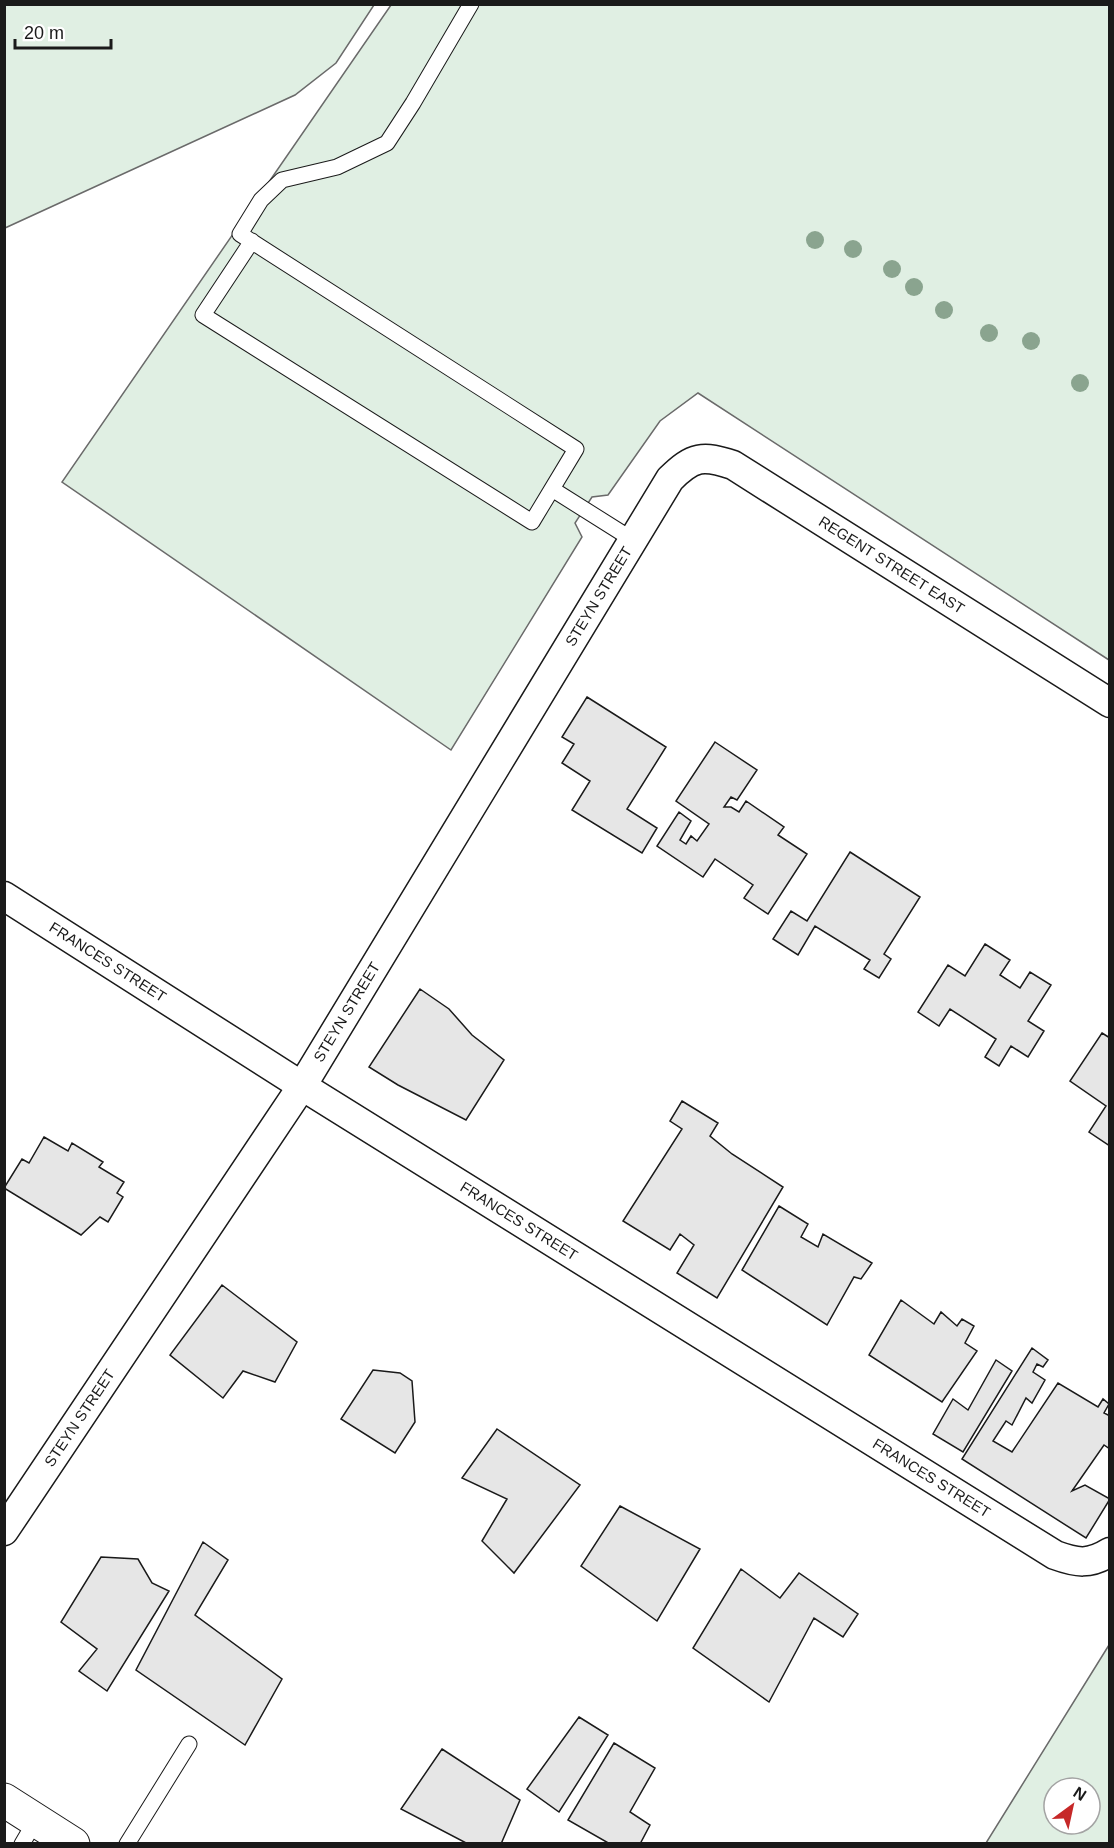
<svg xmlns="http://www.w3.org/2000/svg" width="1114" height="1848" font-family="Helvetica,sans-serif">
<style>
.green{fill:#e0efe3;stroke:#6a6a6a;stroke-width:1.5;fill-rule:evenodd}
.building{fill:#e6e6e6;stroke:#1a1a1a;stroke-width:1.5}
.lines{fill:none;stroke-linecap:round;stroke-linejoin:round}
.service-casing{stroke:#1a1a1a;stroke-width:17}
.minor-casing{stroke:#1a1a1a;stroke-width:31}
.secondary-casing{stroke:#1a1a1a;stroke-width:35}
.service{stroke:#fff;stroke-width:15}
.minor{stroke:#fff;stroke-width:28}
.secondary{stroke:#fff;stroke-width:33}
.tree{fill:#8aa48f}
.labels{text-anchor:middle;stroke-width:4.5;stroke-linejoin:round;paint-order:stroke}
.street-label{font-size:15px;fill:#1a1a1a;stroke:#fff}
</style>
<rect width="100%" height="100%" fill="#fff"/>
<path class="green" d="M4,5L5,4L374,5L336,63L295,95L5,228Z
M391,5H1109V660L698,393L660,421L608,495L592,497L575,523L582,537L451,750L62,482Z
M1109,1645V1843H986ZM1054,1788H1090V1824H1054Z"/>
<path class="building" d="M587,697L666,747L627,809L657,828L642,853L572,810L590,781L562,763L574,744L562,737Z
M715,742L757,770L737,800L731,797L724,807H731L739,812L746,801L784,827L778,835L807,854L768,914L744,898L753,885L715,859L703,877L657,846L679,812L691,821L680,840L686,844L691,836L697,841L709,824L676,801Z
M850,852L920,897L884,954L891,959L879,978L864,969L870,960L815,926L798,955L773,939L791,911L807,921Z
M985,944L1010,960L1000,975L1020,988L1030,972L1051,985L1028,1021L1044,1031L1028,1057L1011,1046L999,1066L985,1057L996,1039L950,1009L939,1026L918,1012L948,965L965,976Z
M420,989L449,1009L472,1035L504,1060L466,1120L398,1085L369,1067Z
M1102,1033L1110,1038V1146L1089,1132L1106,1106L1070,1081Z
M682,1101L718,1123L710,1136L732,1154L783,1187L717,1298L677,1273L694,1245L680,1234L670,1250L623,1221L682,1129L670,1121Z
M44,1137L68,1151L72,1143L103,1162L99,1167L124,1182L117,1193L123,1197L108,1222L100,1217L81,1235L4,1188L22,1159L29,1163Z
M779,1206L808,1224L801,1237L818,1247L823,1234L872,1263L861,1279L854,1277L827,1325L742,1270Z
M222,1285L297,1342L275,1382L243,1371L223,1398L170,1355Z
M901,1300L934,1324L941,1312L957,1326L962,1319L974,1326L965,1343L977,1351L942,1402L869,1355Z
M1032,1348L1048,1360L1043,1367L1037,1364L1033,1372L1045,1380L1032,1403L1026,1398L1012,1425L1006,1421L993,1441L1012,1452L1058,1383L1098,1407L1103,1399L1109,1404L1104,1413L1110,1416V1449L1104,1445L1072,1491L1085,1485L1110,1499L1086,1538L962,1459Z
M996,1360L1012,1371L963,1452L933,1434L953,1399L968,1410Z
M373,1370L400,1373L412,1381L415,1422L395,1453L341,1419Z
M497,1429L580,1485L514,1573L482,1541L507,1499L462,1478Z
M620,1506L700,1549L657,1621L581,1566Z
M203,1542L228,1560L195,1615L282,1679L245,1745L136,1670Z
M101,1557L138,1559L152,1583L169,1591L107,1691L79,1671L97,1649L61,1622Z
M741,1569L780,1598L799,1573L858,1614L843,1637L814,1618L769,1702L693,1648Z
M579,1717L608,1735L559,1812L527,1789Z
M614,1743L655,1768L630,1812L650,1825L640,1844H610L568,1820Z
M442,1749L520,1800L501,1844H468L401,1809Z"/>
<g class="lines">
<g class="service-casing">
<path id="service" d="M252,241L203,315L532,522L576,449L240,234L261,200L282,180L337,167L387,143L413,103L471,4
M552,489L633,540
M22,1844L36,1820
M127,1844L189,1744"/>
</g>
<g class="minor-casing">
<g id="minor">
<path id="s1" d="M4,896L302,1086L1055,1555C1077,1563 1089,1565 1110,1552"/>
<path id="s2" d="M4,1531L302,1086L670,479C693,456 703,455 733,465L1110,703"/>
</g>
</g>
<g class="secondary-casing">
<path id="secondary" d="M4,1800L73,1844"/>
</g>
<use href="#service" class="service"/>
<use href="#minor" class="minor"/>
<use href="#secondary" class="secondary"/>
</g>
<g class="tree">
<circle cx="815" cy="240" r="9"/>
<circle cx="853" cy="249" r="9"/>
<circle cx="892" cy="269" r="9"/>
<circle cx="914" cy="287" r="9"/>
<circle cx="944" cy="310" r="9"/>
<circle cx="989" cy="333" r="9"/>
<circle cx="1031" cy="341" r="9"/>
<circle cx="1080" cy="383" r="9"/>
</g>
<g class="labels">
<g class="street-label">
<text dy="5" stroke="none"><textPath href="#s2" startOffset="1503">REGENT STREET EAST</textPath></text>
<text dy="5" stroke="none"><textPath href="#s2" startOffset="1108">STEYN STREET</textPath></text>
<text dy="5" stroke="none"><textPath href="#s1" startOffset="123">FRANCES STREET</textPath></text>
<text dy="5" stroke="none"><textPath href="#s2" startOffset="622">STEYN STREET</textPath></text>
<text dy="5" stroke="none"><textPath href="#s1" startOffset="609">FRANCES STREET</textPath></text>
<text dy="5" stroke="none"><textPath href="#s2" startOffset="136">STEYN STREET</textPath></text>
<text dy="5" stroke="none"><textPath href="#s1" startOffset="1095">FRANCES STREET</textPath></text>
</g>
</g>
<rect width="1114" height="1848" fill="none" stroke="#1a1a1a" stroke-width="12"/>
<g transform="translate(1072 1806) rotate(33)"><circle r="28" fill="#ffffff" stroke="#a3a3a3" stroke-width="1.5"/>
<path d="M0-4.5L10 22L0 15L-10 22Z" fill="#c62828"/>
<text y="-9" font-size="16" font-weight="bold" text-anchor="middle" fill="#1a1a1a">N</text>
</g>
<path d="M15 39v9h96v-9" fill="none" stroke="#1a1a1a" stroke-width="3"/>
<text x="24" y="39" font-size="18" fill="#1a1a1a" stroke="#ffffff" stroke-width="4.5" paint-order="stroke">20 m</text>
</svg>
